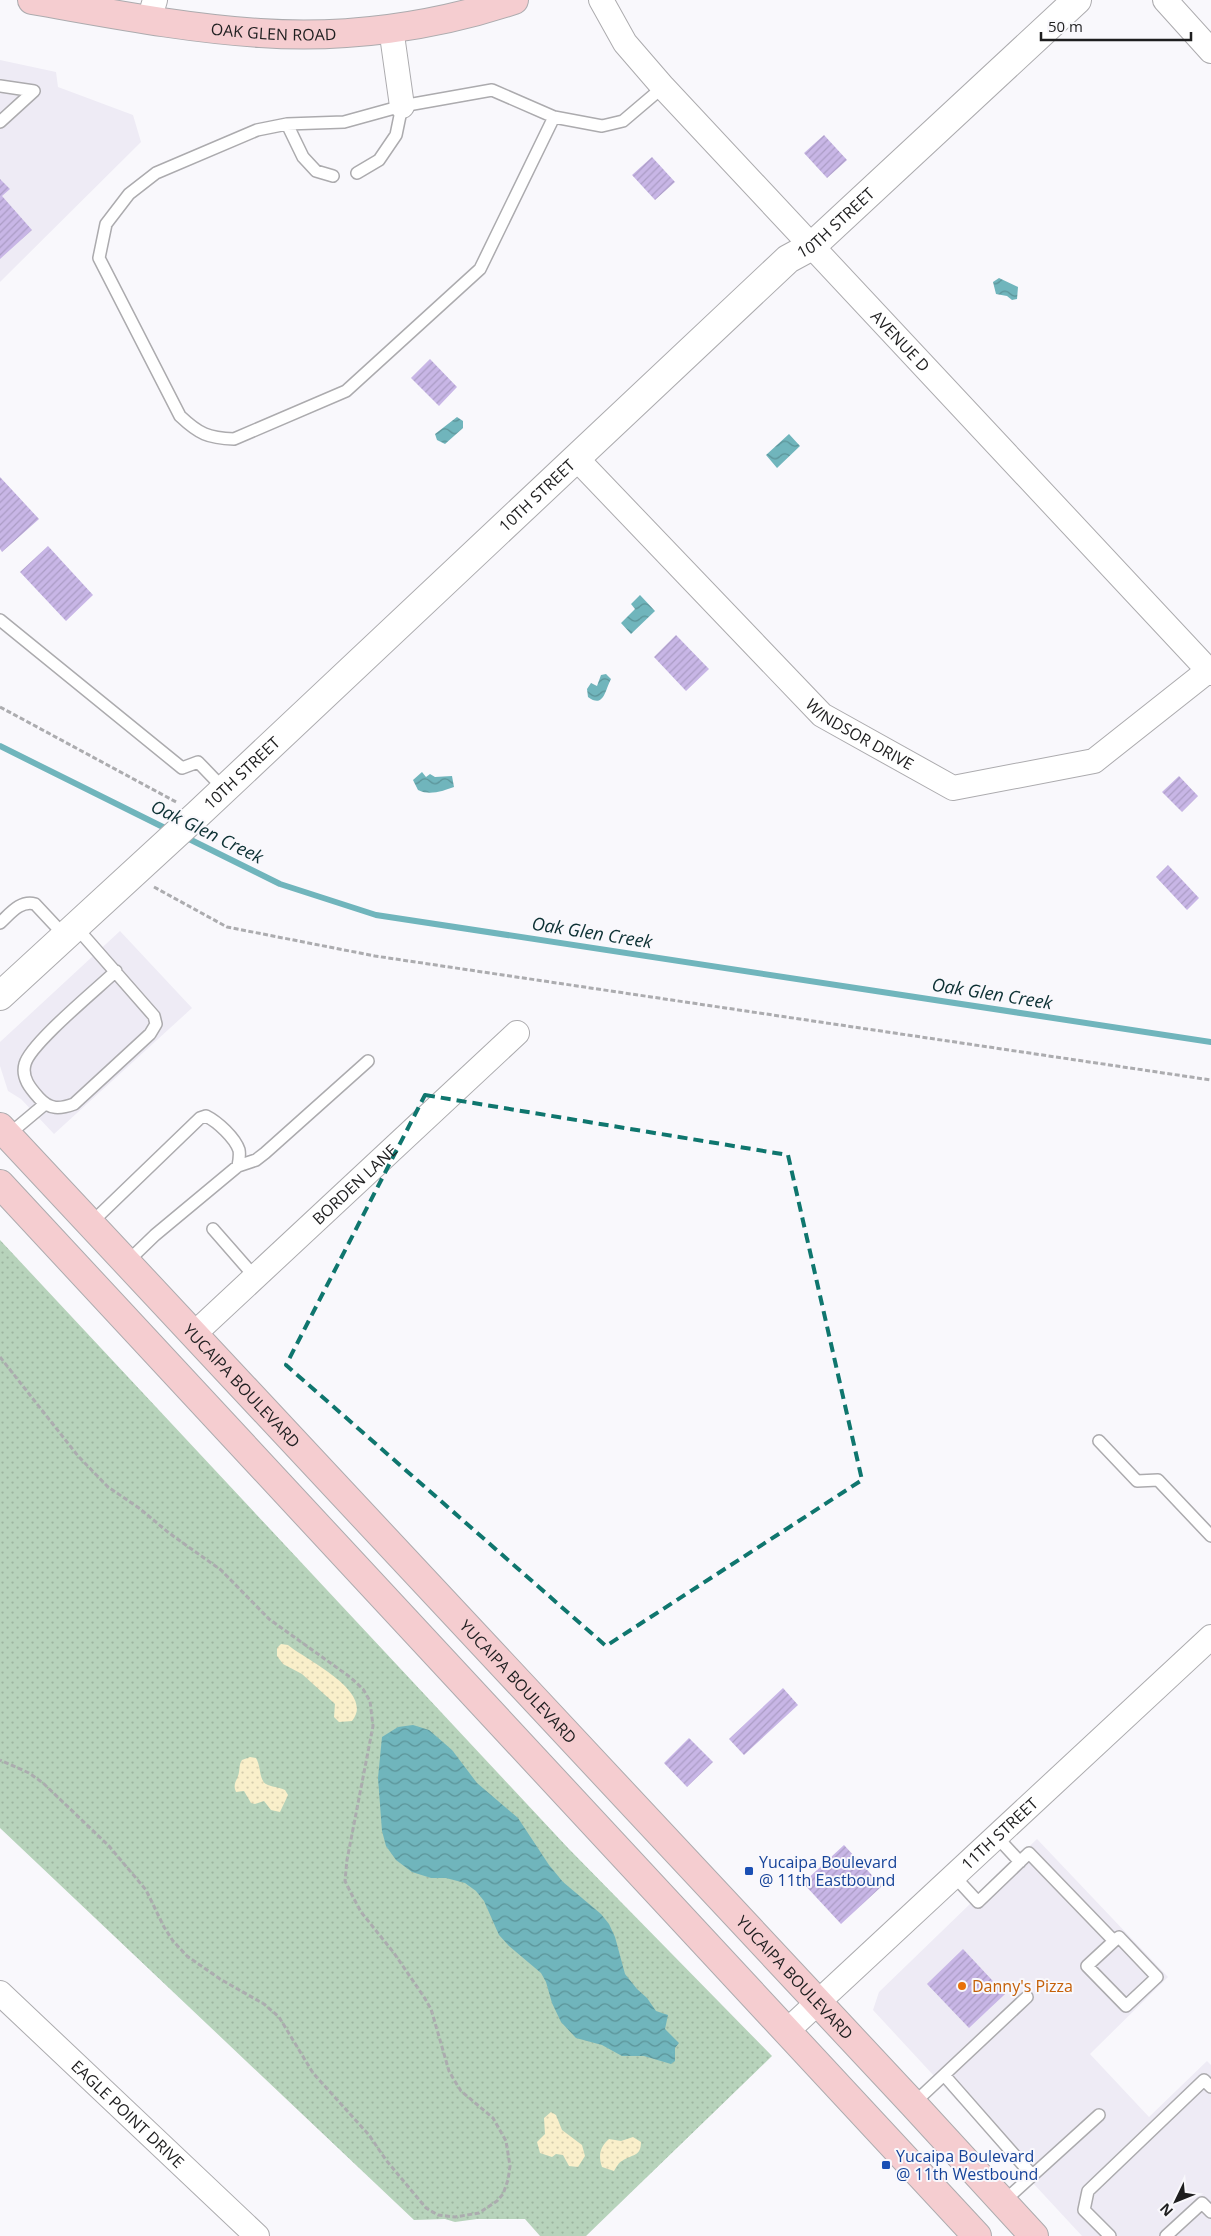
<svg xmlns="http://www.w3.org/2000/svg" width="1211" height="2236" font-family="'Open Sans',sans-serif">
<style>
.built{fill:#eeebf5}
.grass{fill:url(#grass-dots)}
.sand{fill:url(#sand-dots)}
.water{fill:url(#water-waves)}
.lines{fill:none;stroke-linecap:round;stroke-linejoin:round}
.stream{stroke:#70b5bc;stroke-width:6}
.building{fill:url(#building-hatch)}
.service-casing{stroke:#acabae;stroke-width:14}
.minor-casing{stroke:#acabae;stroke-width:26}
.tertiary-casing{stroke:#acabae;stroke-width:30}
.secondary-casing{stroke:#acabae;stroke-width:30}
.path{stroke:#acacaf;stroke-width:3;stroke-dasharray:5 2.5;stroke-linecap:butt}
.service{stroke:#fff;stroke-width:11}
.minor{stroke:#fff;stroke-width:24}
.tertiary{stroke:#fff;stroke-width:28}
.secondary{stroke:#f5cdd0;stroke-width:28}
.marked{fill:none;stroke:#0f766e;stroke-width:4;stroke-dasharray:10 6;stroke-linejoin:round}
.transit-dot{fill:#1a4fb4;stroke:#f9f8fc;stroke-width:2}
.food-dot{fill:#e8710a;stroke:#f9f8fc;stroke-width:2}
.labels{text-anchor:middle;stroke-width:4;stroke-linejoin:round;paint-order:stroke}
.street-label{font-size:16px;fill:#1e1e1f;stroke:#f9f8fc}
.transit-label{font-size:16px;fill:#164399;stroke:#f9f8fc;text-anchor:start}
.food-label{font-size:16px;fill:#c56008;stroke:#f9f8fc;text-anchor:start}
.water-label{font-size:18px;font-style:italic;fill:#0c3033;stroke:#f9f8fc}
</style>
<defs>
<pattern id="grass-dots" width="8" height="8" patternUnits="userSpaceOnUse" patternTransform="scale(1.25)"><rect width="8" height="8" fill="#b7d3bb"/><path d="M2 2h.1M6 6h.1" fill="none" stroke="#9db5a0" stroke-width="1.8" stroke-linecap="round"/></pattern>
<pattern id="sand-dots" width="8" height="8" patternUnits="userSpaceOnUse" patternTransform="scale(1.25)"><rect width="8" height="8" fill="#f9efca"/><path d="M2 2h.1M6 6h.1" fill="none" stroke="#d5ccad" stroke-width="1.8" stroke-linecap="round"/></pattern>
<pattern id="water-waves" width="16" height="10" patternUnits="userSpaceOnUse" patternTransform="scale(1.25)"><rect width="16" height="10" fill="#70b5bc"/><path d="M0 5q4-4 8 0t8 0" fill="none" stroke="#5b9398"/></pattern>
<pattern id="building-hatch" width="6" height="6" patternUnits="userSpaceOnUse" patternTransform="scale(1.25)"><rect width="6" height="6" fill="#c8b6e6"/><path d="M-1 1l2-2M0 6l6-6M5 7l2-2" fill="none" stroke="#ab9cc5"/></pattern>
</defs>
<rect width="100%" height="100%" fill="#f9f8fc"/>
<path class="built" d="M0,60L56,72L58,87L133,115L141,142L0,282Z
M120,931L192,1008L54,1134L21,1099L8,1091L0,1066V1042Z
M1037,1839L1168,1977L1090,2054L1149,2117L1207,2061L1211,2065V2236H1082L873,2010L879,1992Z"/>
<path class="grass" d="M0,1240L568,1848L772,2056L586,2236H540L525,2219H477L455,2222L445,2219L414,2220L0,1828Z"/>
<path class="sand" d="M281,1644L288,1645C306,1660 376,1692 352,1721L339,1722L334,1717L335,1704L302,1674L283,1664L277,1656V1648Z
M250,1757L256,1758C261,1766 259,1780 266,1784C271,1787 279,1787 285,1790L288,1795L280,1812L271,1810L264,1801L255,1804L251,1803L244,1791L236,1792C232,1783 238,1780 239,1772C240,1767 239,1765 242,1760Z
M551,2112L556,2115L562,2130L582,2145L585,2156L578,2167L569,2166L563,2155L556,2154L552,2157L540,2153L537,2142L545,2134L544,2118Z
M633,2137L641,2142C641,2157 632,2154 622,2161C619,2162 616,2168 614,2171L602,2167C598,2155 600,2147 609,2139L621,2141Z"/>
<path class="water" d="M999,278L1018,287L1017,299L1012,300L1007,296L996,294L993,282Z
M457,417L463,421V428L445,444L437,440L435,434Z
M789,434L800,446L777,468L766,455Z
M640,595L655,611L631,634L621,623L635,609L631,604Z
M606,674L611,679C605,690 604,709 588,697L587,689L591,683L597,686L601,675Z
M422,772L426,777L430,774L435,777L452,776L454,787C442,791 430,796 418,790L413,780Z
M413,1725L429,1730L452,1750L477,1783L518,1818L549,1865L563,1882L601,1914L609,1924L615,1937L625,1974L637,1989L647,1998L656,2011L668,2015L665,2029L679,2043L675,2048V2061L671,2064L644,2056H622L602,2045L576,2038L561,2022L552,2003L546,1982L541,1973L509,1946L499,1935L484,1901L476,1891L465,1883L446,1878H431L412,1872L396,1860L386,1846L382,1831L378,1778L382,1737L398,1727Z"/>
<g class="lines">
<path class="stream" d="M0,746L171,831
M183,836L280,884L376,915L1211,1042"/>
</g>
<path class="building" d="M824,135L847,160L827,178L804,153Z
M652,157L675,182L655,200L632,175Z
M0,179L10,189L2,196L32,230L0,259Z
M430,359L457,387L439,406L411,378Z
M0,477L39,519L2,552L0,549Z
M48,546L93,595L66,621L20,572Z
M676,635L709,669L686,691L654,657Z
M1179,776L1198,796L1182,812L1162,792Z
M1168,865L1199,898L1187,910L1156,877Z
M783,1688L798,1705L744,1755L729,1739Z
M689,1738L713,1762L687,1787L664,1763Z
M844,1845L882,1886L841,1924L803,1883Z
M963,1949L1005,1994L969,2028L927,1984Z"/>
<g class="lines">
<g class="service-casing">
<path id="service" d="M0,86L34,91L0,122
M554,117L480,269L346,391L234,439C208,438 199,434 180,416L99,258L106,224L129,194L156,173L257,130L287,124L344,122L402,106L492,90L554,117L602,126L623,121L663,87
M287,124L303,157L316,171L333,176
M357,173L379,160L396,135L402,106
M0,620L182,768L198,762L224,789
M0,923C10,914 20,900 35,904L65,936
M76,927L154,1016L156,1024L150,1034L74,1104C60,1109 50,1110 39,1098C31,1089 21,1078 25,1064C30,1044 97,989 116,971
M8,1135L45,1104
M90,1224L200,1118L206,1116C218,1122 235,1138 239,1150C240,1155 239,1161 238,1166
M213,1229L255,1277
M126,1263L155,1235L238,1166L256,1160L265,1153L368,1061
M1099,1441L1137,1481L1158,1480L1211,1536
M996,1836L1020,1862
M954,1876L978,1902L1029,1853L1114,1941L1087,1966L1126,2006L1157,1977L1119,1937L1114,1941
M944,2075L1032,2175
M913,2104L1027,1997
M1003,2202L1099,2115
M1110,2236L1084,2210L1088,2191L1204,2080L1211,2087
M1166,2236L1202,2203L1211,2212"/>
</g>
<g class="minor-casing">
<g id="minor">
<path id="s1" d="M601,0L625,43L663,87L1211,673"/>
<path d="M1165,0L1211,51"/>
<path d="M149,20L155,0"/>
<path d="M391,28L402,106"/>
<path id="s2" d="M576,458L822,715L953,788L1094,761L1209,670"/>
<path id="s3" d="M193,1335L517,1033"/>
<path id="s4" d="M0,1993L257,2236"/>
<path id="s5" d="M787,2031L1211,1637"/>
</g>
</g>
<g class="tertiary-casing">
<g id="tertiary">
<path id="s6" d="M0,996L198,814L788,259L812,246L1077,0"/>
</g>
</g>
<g class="secondary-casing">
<g id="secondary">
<path id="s7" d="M32,0C108,13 183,28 260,33C345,39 434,27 514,0"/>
<path id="s8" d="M0,1127L913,2104L1034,2236"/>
<path d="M0,1184L977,2236"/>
</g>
</g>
<path class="path" d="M0,707L178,803
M154,887L227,927L375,956L1211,1080
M0,1357L78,1456L108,1487L139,1508L169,1533L221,1570L269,1619L350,1677L363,1689L370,1701L373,1726L347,1860L345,1881L353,1897L361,1912L394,1953L424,1997L431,2009L449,2071L453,2078L461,2091L493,2118L506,2141L510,2166L508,2180L503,2194L497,2201L479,2213L455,2217L438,2215L426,2208L386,2160L369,2135L313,2073L279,2017L264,2004L220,1979L187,1956L173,1941L164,1927L146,1890L109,1846L43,1783L29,1773L0,1760"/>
<use href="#service" class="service"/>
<use href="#minor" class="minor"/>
<use href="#tertiary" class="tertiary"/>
<use href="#secondary" class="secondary"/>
</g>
<path class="marked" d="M425,1095L788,1155L862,1480L606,1646L286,1365Z"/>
<g class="transit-dot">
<rect x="744" y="1866" width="10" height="10" rx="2.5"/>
<rect x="881" y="2160" width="10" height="10" rx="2.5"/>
</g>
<circle class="food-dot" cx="962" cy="1986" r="5"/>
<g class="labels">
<g class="street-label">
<text dy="6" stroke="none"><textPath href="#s7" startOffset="244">OAK GLEN ROAD</textPath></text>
<text dy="6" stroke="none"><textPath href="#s6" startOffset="1139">10TH STREET</textPath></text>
<text dy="6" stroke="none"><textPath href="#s1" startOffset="455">AVENUE D</textPath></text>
<text dy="6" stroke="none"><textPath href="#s6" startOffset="734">10TH STREET</textPath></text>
<text dy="6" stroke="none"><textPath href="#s2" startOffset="398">WINDSOR DRIVE</textPath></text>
<text dy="6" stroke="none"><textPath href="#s6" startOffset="329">10TH STREET</textPath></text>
<text dy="6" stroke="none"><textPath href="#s3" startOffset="221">BORDEN LANE</textPath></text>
<text dy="6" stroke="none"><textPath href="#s8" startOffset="354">YUCAIPA BOULEVARD</textPath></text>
<text dy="6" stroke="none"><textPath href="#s8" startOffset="759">YUCAIPA BOULEVARD</textPath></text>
<text dy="6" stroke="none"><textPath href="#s5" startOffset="290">11TH STREET</textPath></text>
<text dy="6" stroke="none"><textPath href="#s8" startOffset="1164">YUCAIPA BOULEVARD</textPath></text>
<text dy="6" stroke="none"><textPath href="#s4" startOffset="176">EAGLE POINT DRIVE</textPath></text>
</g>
<g class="transit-label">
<text x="759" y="1868">Yucaipa Boulevard<tspan x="759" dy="18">@ 11th Eastbound</tspan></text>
<text x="896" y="2162">Yucaipa Boulevard<tspan x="896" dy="18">@ 11th Westbound</tspan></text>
</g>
<g class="food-label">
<text x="972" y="1992">Danny's Pizza</text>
</g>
<g class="water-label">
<text transform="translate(207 832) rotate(26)" y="6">Oak Glen Creek</text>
<text transform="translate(592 933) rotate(9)" y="6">Oak Glen Creek</text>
<text transform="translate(992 994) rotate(9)" y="6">Oak Glen Creek</text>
</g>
</g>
<g transform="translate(1176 2201) rotate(227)" stroke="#f9f8fc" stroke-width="4" paint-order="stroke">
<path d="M0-4L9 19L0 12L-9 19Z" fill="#1e1e1f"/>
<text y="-8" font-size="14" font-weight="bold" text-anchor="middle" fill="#1e1e1f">N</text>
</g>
<path d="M1041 32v8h150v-8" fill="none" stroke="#1e1e1f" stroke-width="2.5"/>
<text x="1048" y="32" font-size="15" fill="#1e1e1f" stroke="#f9f8fc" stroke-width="4" paint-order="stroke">50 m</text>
</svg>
